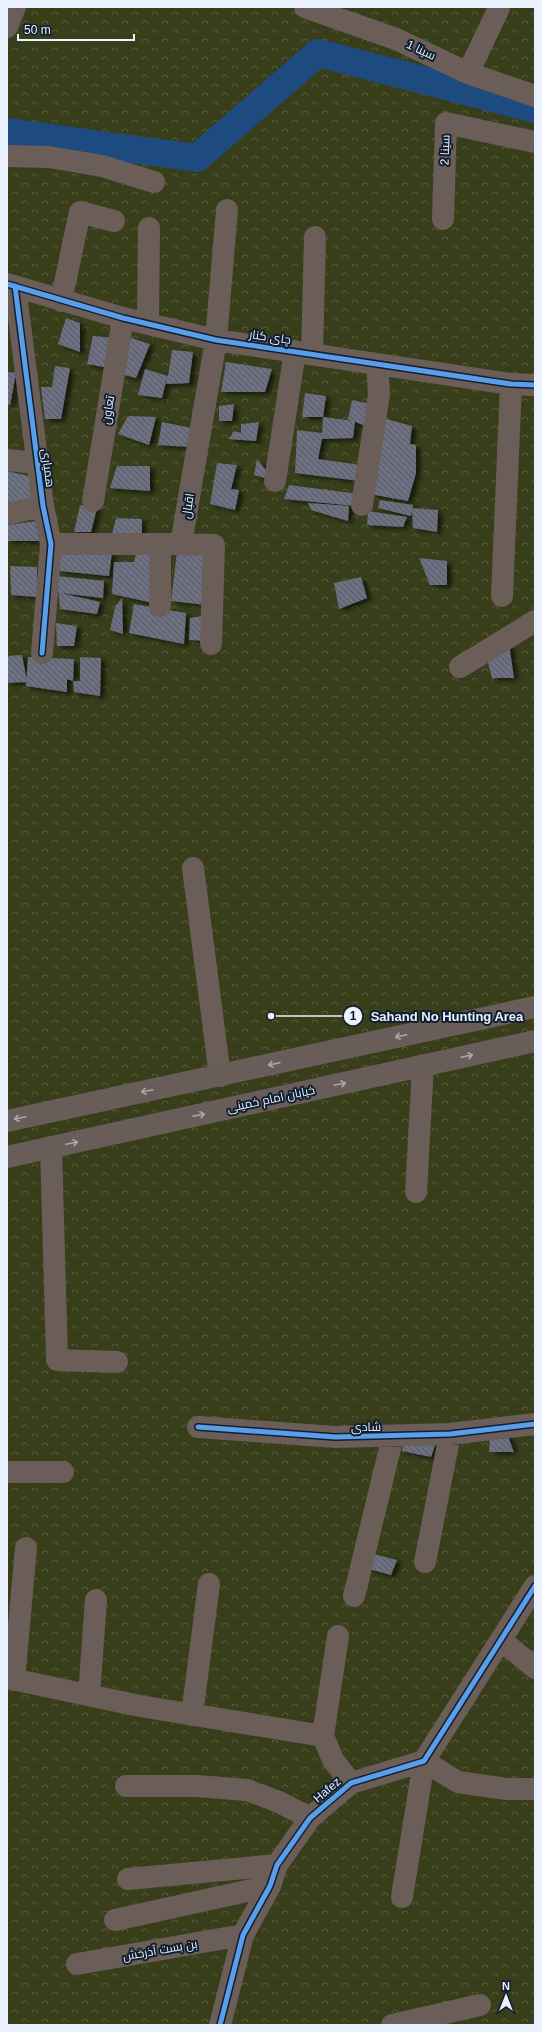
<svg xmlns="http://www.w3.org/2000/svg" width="542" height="2032" font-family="Helvetica,Cairo,sans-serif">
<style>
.park{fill:url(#park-crowns)}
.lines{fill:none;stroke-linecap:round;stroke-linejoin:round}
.river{stroke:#1e4b7f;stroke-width:28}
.building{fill:url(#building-back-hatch);filter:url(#shadow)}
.minor{stroke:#6b5d57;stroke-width:22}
.major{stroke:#695d59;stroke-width:22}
.cycleway-casing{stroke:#121f30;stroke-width:8}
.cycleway{stroke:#5a9eea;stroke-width:5}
.oneway{stroke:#a9a8ac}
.labels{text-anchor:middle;stroke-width:4;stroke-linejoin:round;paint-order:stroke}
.street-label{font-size:12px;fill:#e9f2fe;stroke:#121f30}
.leader{fill:none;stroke:#e9f2fe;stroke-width:1.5}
.callout-dot{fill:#e9f2fe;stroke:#121f30;stroke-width:1.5}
.mark-label{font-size:12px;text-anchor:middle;font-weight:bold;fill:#111}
.callout-label{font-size:13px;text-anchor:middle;font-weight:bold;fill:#e9f2fe;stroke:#121f30;stroke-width:4;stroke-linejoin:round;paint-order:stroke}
</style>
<defs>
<pattern id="park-crowns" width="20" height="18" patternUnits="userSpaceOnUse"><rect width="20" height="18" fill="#383e1a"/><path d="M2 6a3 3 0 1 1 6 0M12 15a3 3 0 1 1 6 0" fill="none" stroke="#555a3c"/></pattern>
<pattern id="building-back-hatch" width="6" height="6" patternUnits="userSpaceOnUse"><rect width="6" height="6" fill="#6c6f81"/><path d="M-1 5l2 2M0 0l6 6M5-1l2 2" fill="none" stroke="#575a64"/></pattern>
<filter id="shadow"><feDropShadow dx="4.5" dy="2.5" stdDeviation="2" flood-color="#0009"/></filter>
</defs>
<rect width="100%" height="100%" fill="#222933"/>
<path class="park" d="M7,7H535V2025H7Z"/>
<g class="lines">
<path class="river" d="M7,132L197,158L318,53L535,109"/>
</g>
<path class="building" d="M66,318L80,323V352L58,344Z
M93,336L115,338L109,368L87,364Z
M131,338L150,344L136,378L121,374Z
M172,350L193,352L189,383L166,384L167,377L162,398L138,395L145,369L168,376Z
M226,362L272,369L265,392H221Z
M55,366L70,368L61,419H45L41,387H52Z
M7,372L16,373L10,405L7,404Z
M305,393L326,396L323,417H302Z
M352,400L375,405L371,428L348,419Z
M234,404L232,421H219V406Z
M128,416L156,417L149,445L118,434Z
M323,417L355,421L353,438L322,439L318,459L360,465V481L295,473L297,430L322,433Z
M383,418L412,426L410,444L416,445V473L408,501L370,494Z
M162,422L192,428L191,447L158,445Z
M259,422L256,441L228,439L232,435L233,431L241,433V424Z
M257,459L275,481L254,475Z
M217,463L237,465L231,489L239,490L235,510L210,504Z
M117,466H150V491L110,488Z
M7,471L37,478V500L7,506Z
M289,485L359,494L356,506L284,499Z
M380,500L413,505L411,516L378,508Z
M308,503L349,506L348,521L311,510Z
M80,505L97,508L91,532H74Z
M412,508L438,510L437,532L413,528Z
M368,511L407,517L403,527L367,525Z
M116,518L142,519V537L111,538Z
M44,520L40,541H7V525Z
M59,551L112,552L109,576L60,571Z
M137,551L159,554L158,604L112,594L114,562H134Z
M211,551L206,605L171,601L177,552Z
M419,558L447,561V585H430Z
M10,566L37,567V597L11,595Z
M57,576L104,581L103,598L60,593L100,602L97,614L60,609Z
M361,577L367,598L339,609L334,583Z
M122,598L123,634L110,630L115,607Z
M134,604L186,613L184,644L129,633Z
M209,615V641L189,640L190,618Z
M56,623L77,626L74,646H57Z
M509,644L514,678H492L487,659Z
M22,655L27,682L7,683V656Z
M28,657L74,659L73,681L67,679V692L26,686Z
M80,657L101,658L100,696L74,692L73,681H80Z
M507,1434L514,1452H489L490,1437Z
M404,1439L436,1442L431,1457L402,1451Z
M374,1554L397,1560L391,1575L369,1569Z"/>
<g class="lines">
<path class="minor" d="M305,7L396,39L468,73L535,96
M7,27L15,7
M468,73L499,8
M7,156L49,157L102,166L154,182
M443,219L446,123L535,142
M7,284L123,318L216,340L511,384L535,385
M15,286L43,506L51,544L42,653
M61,301L80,212L114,221
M148,324L149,228
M312,354L315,237
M7,460L37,463
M275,481L295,351
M93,501L123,318
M362,505L379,394L377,364
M7,514L43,506
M51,544H181L216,340L227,210
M160,544V606
M181,544L214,545L211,644
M502,596L511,384
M460,667L535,621
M193,868L220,1076
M51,1147L57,1360L117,1362
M416,1192L423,1065
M198,1427L335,1437L450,1434L535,1424
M7,1472H63
M425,1562L450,1434
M354,1596L393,1436
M338,1636L323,1736L333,1760L351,1783
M501,1640L535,1668
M7,1678L140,1706L323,1736
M14,1680L26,1548
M89,1695L96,1600
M192,1715L209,1584
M424,1761L458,1782L506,1789H535
M126,1786H196L247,1790L279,1802L310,1818
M128,1879L277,1865
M402,1897L424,1761
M115,1920L270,1886
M77,1964L243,1935
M220,2025L243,1935L270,1886L277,1865L310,1818L351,1783L424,1761L535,1586
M392,2025L480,2005"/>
<path class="major" d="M7,1121L535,1007
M7,1157L535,1041"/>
<g class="cycleway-casing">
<path id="cycleway" d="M7,284L123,318L216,340L511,384L535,385
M15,286L43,506L51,544L42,653
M198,1427L335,1437L450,1434L535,1424
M220,2025L243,1935L270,1886L277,1865L310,1818L351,1783L424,1761L535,1586"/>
</g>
<use href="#cycleway" class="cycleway"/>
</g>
<defs><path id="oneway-shaft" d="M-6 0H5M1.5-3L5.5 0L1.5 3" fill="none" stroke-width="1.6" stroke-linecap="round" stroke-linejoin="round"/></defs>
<g class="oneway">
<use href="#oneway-shaft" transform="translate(401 1036) rotate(168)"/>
<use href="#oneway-shaft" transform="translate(467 1056) rotate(-12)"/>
<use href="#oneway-shaft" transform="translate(274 1064) rotate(168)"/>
<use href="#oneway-shaft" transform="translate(340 1084) rotate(-12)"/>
<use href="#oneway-shaft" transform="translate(147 1091) rotate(168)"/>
<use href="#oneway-shaft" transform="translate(199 1115) rotate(-12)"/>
<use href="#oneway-shaft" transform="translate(20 1118) rotate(168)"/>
<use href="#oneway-shaft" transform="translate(72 1143) rotate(-12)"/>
</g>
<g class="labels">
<g class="street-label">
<text transform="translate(421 50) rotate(25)" y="4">سینا 1</text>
<text transform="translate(445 150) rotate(-88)" y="4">سینا 2</text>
<text transform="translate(270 337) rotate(8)" y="4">چای کنار</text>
<text transform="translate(108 410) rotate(-81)" y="4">تعاون</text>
<text transform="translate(48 468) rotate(83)" y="4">همیاری</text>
<text transform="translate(188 506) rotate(-81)" y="4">اقبال</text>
<text transform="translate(271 1099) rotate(-12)" y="4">خیابان امام خمینی</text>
<text transform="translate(366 1427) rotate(-1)" y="4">شادی</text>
<text transform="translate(327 1790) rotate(-41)" y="4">Hafez</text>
<text transform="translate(160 1950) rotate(-10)" y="4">بن بست آذرخش</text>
</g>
</g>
<path class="leader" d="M271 1016L353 1016"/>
<g class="callout-dot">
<circle cx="271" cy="1016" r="4"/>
<circle cx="353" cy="1016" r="10"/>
</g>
<g class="mark-label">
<text x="353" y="1020">1</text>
</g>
<g class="callout-label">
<text x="447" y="1021">Sahand No Hunting Area</text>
</g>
<rect width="542" height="2032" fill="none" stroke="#e9f2fe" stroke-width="16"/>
<g transform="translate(506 1996)" stroke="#121f30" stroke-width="3" paint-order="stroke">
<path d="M0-3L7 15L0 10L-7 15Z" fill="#e9f2fe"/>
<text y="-6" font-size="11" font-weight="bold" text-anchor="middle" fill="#e9f2fe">N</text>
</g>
<path d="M18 34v6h116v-6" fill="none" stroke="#e9f2fe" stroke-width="2"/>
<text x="24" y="34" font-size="12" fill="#e9f2fe" stroke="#121f30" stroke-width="3" paint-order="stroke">50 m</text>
</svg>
